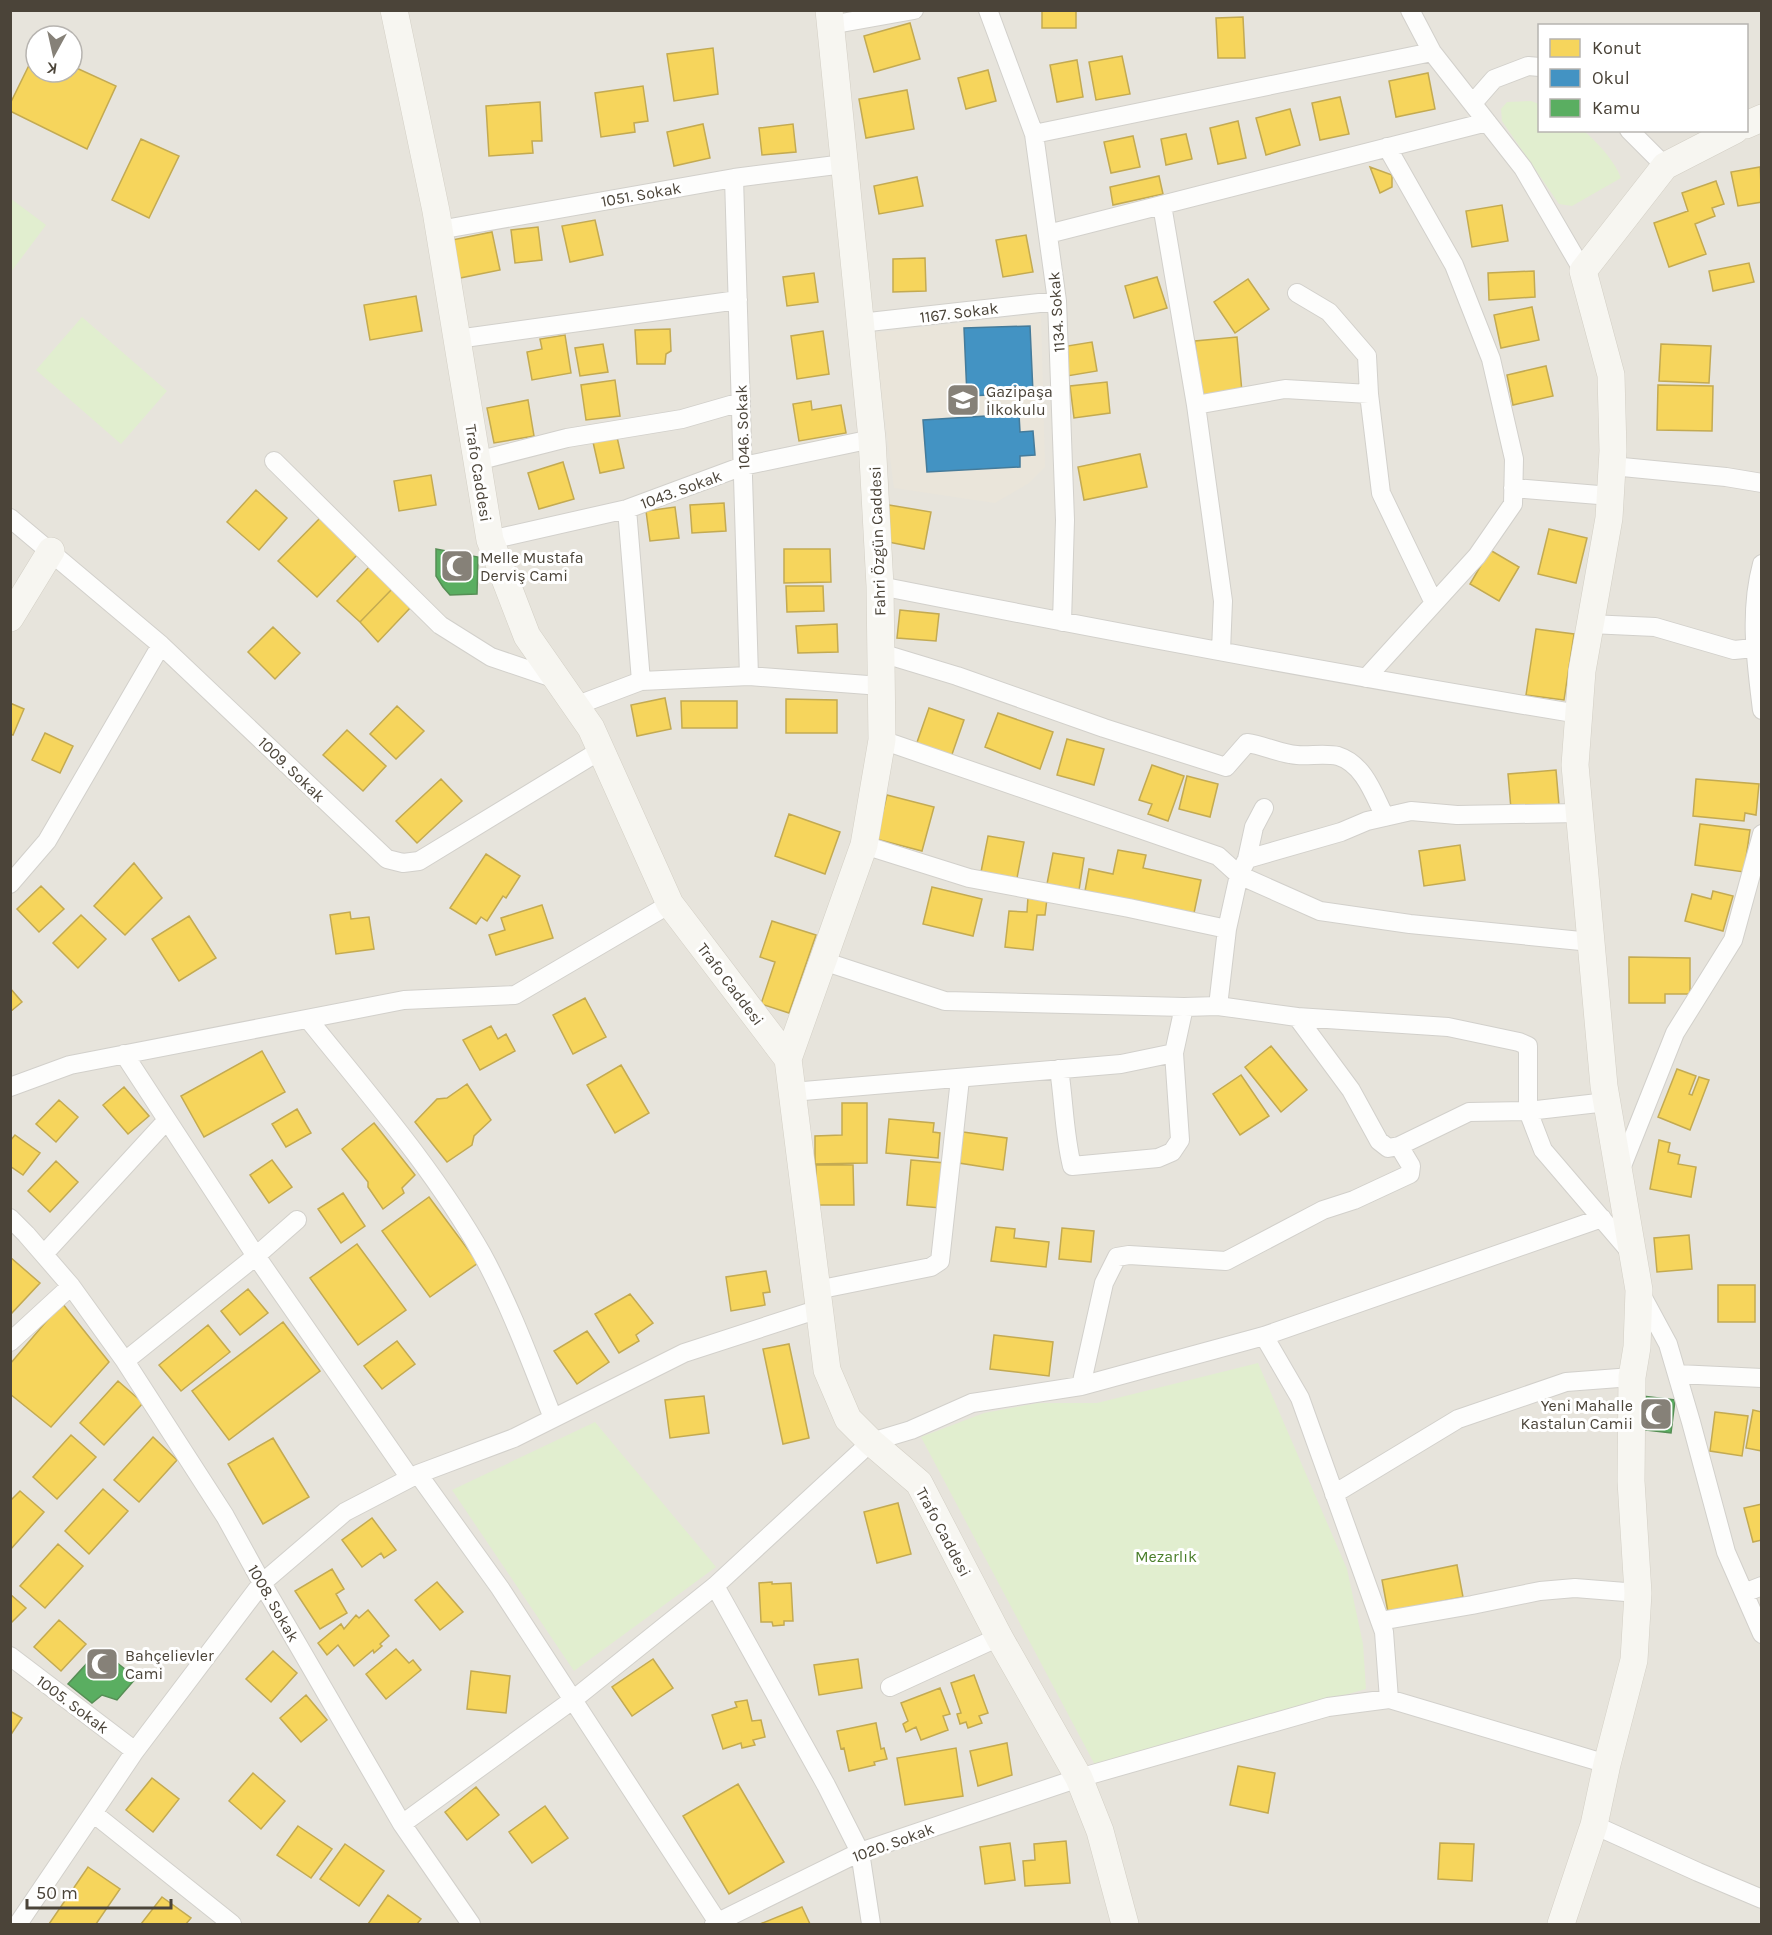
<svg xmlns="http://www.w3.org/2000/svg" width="1772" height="1935" font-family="Karla,sans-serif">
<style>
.residential{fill:#e7e4dc;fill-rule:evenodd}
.education{fill:#eae5da}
.green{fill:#e1eecf}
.homes{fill:#f6d55c;stroke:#c3aa52;stroke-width:1.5}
.schools{fill:#4393c3;stroke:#457b9a;stroke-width:1.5}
.public{fill:#5aae61;stroke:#568e55;stroke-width:1.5}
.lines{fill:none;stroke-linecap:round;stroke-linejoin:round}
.street-casing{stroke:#d2d0cb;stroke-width:20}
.secondary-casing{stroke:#d3cfc5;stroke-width:28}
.street{stroke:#fdfdfc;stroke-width:18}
.secondary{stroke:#f7f6f1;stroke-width:27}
.labels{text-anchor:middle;stroke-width:6;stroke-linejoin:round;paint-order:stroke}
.street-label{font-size:16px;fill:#4b4439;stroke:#fff}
.poi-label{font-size:16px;fill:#4b4439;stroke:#fff;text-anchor:start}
.park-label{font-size:16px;fill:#4a7f2a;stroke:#fff}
</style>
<rect width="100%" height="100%" fill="#f4f2ee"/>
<path class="residential" d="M11,11H1761V1924H11ZM1540,26H1746V130H1540ZM36,36H72V72H36Z"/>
<path class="education" d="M1041,314L1045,467L1029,483L995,503L894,488L874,333Z"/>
<path class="green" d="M1531,101L1539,104L1540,130L1584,131C1598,143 1614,160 1621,178L1572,206L1559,204L1502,121L1501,109L1507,102Z
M10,198L46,225L11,272H10Z
M82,317L167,391L121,444L36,370Z
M1258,1363L1347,1569L1363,1644L1366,1689L1095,1765L921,1437L984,1413L1038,1403H1097Z
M595,1422L716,1567L574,1671L452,1490Z"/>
<path class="homes" d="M1042,10H1076V28H1042Z
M1243,17L1245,58H1218L1216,18Z
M910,23L920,59L874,72L864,36Z
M713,48L718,94L674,101L667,54Z
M36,51V72H72V66L116,86L87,149L10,111V104Z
M1122,56L1130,94L1096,100L1089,62Z
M1077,60L1083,97L1057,102L1050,65Z
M988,70L996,101L966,109L958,78Z
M1428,73L1435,109L1396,117L1389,81Z
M643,86L648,121L634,123L635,132L601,137L595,93Z
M907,90L914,129L866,138L859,99Z
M1340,97L1349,134L1320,140L1312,103Z
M540,102L542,141H532L533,153L489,156L486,106Z
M1290,109L1300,145L1266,155L1256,118Z
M1238,121L1246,158L1218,164L1210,128Z
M703,124L710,158L674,166L667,132Z
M793,124L796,152L762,155L759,128Z
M1186,134L1192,159L1166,165L1161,139Z
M1133,136L1140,167L1111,173L1104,142Z
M141,139L179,156L149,218L112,200Z
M1370,167L1392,175V187L1380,193Z
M1760,167L1762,202L1738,206L1731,172Z
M1159,176L1163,194L1113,205L1110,187Z
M917,177L923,206L879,214L874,186Z
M1716,181L1724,204L1712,208L1715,216L1695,224L1706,254L1669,267L1654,223L1688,211L1682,193Z
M1502,205L1508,241L1472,247L1466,211Z
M595,220L603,255L570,262L562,226Z
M538,227L542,260L515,263L511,230Z
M492,232L500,270L460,278L452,240Z
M1026,235L1033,272L1003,277L996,240Z
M925,258L926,291L893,292V259Z
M1749,263L1754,282L1713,291L1709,271Z
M1534,271L1535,297L1489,300L1488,273Z
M814,273L818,302L787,306L783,277Z
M1157,277L1167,308L1134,318L1125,286Z
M1248,279L1269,309L1235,333L1214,302Z
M416,296L422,331L370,340L364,305Z
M1532,307L1539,340L1501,348L1494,315Z
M670,329L671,351L666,354L665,364H637L635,330Z
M823,331L829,374L797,379L791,336Z
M565,335L571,373L532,380L527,352L542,349L540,339Z
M1237,337L1242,392L1200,396L1195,341Z
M1092,342L1097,371L1067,376L1061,347Z
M603,344L608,372L580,376L575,348Z
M1661,344L1711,346L1709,383L1659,381Z
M1546,366L1553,396L1513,405L1507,375Z
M615,380L620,416L586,420L581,385Z
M1107,382L1110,413L1074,418L1070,386Z
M1658,385L1713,386L1712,431L1657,430Z
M528,400L534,436L494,443L487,408Z
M811,401L812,410L841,405L846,433L799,441L793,404Z
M617,437L624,468L600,473L593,442Z
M1140,454L1147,487L1084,500L1078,467Z
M563,462L574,499L539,509L528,473Z
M431,475L436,505L399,511L394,481Z
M256,490L287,518L259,550L227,522Z
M724,503L726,531L692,533L690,505Z
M889,505L931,512L924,549L883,541Z
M675,507L679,538L650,541L646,511Z
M320,518L358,554L317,597L278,561Z
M1549,529L1587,538L1576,583L1538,574Z
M784,549H830L831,582L784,583Z
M1490,550L1519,567L1499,601L1470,584Z
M370,566L393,588L360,622L337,601Z
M786,586H823L824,611L787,612Z
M393,588L411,607L378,642L360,622Z
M900,610L939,614L936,641L897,638Z
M837,624L838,652L798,653L796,626Z
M273,627L300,653L275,679L248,652Z
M1536,629L1574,634L1564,700L1526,695Z
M665,698L671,729L637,736L631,705Z
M786,699L837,700V733H786Z
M681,701H737V728H682Z
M10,703L24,709L13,735L10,734Z
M397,706L424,731L396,759L370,734Z
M929,708L964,720L950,760L915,748Z
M998,713L1053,732L1040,769L985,747Z
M347,730L386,766L363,791L323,755Z
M45,733L73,746L60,773L32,760Z
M1067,739L1104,749L1094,785L1057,775Z
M1152,765L1184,776L1168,821L1148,814L1152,804L1139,800Z
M1556,770L1559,805L1511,809L1508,774Z
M1187,776L1218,784L1210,817L1179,809Z
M441,779L462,801L417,843L396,821Z
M1696,779L1759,784L1756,815L1745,813L1744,821L1693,816Z
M887,795L934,807L922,851L876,839Z
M789,814L840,832L825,874L775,856Z
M1700,824L1750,830L1744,872L1695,865Z
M988,836L1024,842L1017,878L981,872Z
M1460,845L1465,880L1424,886L1419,851Z
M1118,850L1146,855L1143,868L1201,880L1194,913L1085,891L1089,869L1113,874Z
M1053,853L1084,858L1079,890L1047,884Z
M486,854L520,876L506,898L503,896L487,921L481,917L476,924L450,908Z
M134,863L162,898L125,935L94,906Z
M41,886L64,909L39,932L17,909Z
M932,887L982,899L973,936L923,924Z
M1713,891L1733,896L1723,931L1685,921L1692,894L1711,899Z
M1028,897L1047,899L1045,915H1037L1033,950L1005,947L1009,911L1027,912Z
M542,905L553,938L496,955L489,935L505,930L501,918Z
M350,912L351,919L369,917L374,949L336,954L330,915Z
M81,915L106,939L78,968L53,943Z
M189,916L216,958L179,981L152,939Z
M772,921L816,935L789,1013L761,1004L775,962L760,957Z
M1629,957L1690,958V994H1665V1003H1629Z
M10,988L22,1002L10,1012Z
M585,998L606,1037L573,1054L553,1015Z
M491,1026L498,1039L506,1034L515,1051L480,1070L463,1040Z
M1271,1046L1307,1090L1281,1112L1245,1067Z
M262,1051L285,1092L204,1137L181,1096Z
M621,1065L649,1113L615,1133L587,1085Z
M1677,1069L1696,1076L1689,1094L1692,1095L1699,1077L1709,1080L1690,1130L1658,1117Z
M1241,1075L1269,1116L1240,1135L1213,1094Z
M467,1084L491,1120L474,1136L472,1145L447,1162L415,1122L437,1099L447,1098Z
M124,1087L149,1116L128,1134L103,1105Z
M59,1100L78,1117L56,1142L36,1124Z
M842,1103H867V1163L815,1164V1136L842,1135Z
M297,1109L311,1133L286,1147L272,1124Z
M889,1119L934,1123L933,1132L940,1133L938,1158L886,1153Z
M374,1123L415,1175L402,1188L404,1193L383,1209L368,1187V1182L342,1149Z
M963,1132L1007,1138L1003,1170L959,1163Z
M15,1135L40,1153L23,1175L10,1166V1141Z
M1659,1140L1670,1143L1668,1152L1680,1155L1678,1164L1696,1167L1691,1197L1650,1189Z
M272,1160L292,1187L269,1203L250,1175Z
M911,1160L946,1163L941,1208L907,1205Z
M56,1161L78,1182L50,1212L28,1191Z
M816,1165H853L854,1205H816Z
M343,1193L365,1226L341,1243L318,1209Z
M429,1197L478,1263L430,1297L382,1231Z
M996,1227L1015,1229L1014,1238L1049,1242L1046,1267L991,1261Z
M1062,1228L1094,1231L1091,1262L1059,1259Z
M1689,1235L1692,1269L1657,1272L1654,1238Z
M357,1244L406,1310L358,1345L310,1278Z
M10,1257L40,1283L10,1315Z
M766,1271L770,1292L763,1293L765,1305L731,1311L726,1277Z
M1718,1285H1755V1322H1718Z
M248,1289L268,1313L240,1335L221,1311Z
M630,1294L653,1323L636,1335L639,1341L619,1353L595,1314Z
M62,1303L109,1362L51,1427L10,1394V1364Z
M283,1322L320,1371L229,1440L192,1391Z
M208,1325L230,1352L181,1391L159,1365Z
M587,1331L609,1362L577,1384L554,1351Z
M994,1335L1053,1342L1049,1376L990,1369Z
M397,1341L415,1364L382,1389L364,1366Z
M789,1344L809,1438L783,1444L763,1349Z
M118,1381L143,1403L104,1445L80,1423Z
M704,1396L709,1433L670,1438L665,1400Z
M1753,1410L1762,1412V1451L1746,1448Z
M1715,1412L1748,1416L1742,1456L1710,1451Z
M71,1435L96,1457L57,1499L33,1477Z
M153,1437L177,1460L139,1502L114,1480Z
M273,1438L309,1497L263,1524L228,1464Z
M103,1489L128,1511L89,1554L65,1531Z
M20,1491L44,1512L10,1550V1501Z
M898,1503L911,1554L877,1563L864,1512Z
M1762,1504V1540L1753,1542L1744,1508Z
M372,1518L396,1550L384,1558L381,1553L362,1567L342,1540Z
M58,1544L83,1566L45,1608L20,1586Z
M1457,1565L1463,1597L1388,1612L1382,1580Z
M332,1569L344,1589L336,1594L347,1613L320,1629L295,1591Z
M437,1582L463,1612L440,1630L415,1600Z
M772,1582V1584L791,1583L793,1621H784V1625L773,1626L772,1622H761L759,1583Z
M10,1594L26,1608L10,1624Z
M368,1610L389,1636L380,1644L382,1646L374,1653L373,1650L354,1666L338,1645L327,1655L318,1643L341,1624L344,1629L356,1615L359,1618Z
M59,1620L86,1644L61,1671L34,1647Z
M396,1649L409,1663L413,1660L421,1670L386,1699L366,1674Z
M273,1651L297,1673L271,1702L246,1679Z
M653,1659L673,1688L632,1716L612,1687Z
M858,1659L862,1688L819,1695L814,1665Z
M471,1671L510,1676L506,1713L467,1709Z
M974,1675L988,1713L979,1716L982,1723L968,1728L966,1722L960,1724L957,1714L961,1713L951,1683Z
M940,1688L950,1714L943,1716L948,1730L921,1740L916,1727L906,1732L903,1724L908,1721L901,1703Z
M306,1695L327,1720L301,1742L280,1718Z
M747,1700L752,1721L761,1720L765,1737L753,1740L755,1745L742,1748L741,1743L723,1749L712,1715L737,1707L735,1702Z
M10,1711L22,1718L10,1736Z
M876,1723L881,1749L884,1748L887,1759L874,1762L875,1765L849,1771L844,1748L841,1749L837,1731Z
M1007,1743L1012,1775L978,1786L970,1751Z
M956,1748L963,1796L905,1805L897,1758Z
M1238,1766L1275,1773L1268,1813L1230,1805Z
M253,1773L285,1801L261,1829L229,1801Z
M152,1778L179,1799L153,1832L126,1810Z
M738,1784L784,1862L729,1894L683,1816Z
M476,1787L499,1815L467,1840L445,1812Z
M545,1806L568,1838L532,1863L509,1832Z
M298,1826L332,1849L311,1878L277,1855Z
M1066,1841L1070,1883L1025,1886L1023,1861L1035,1860L1034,1844Z
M1010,1843L1015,1880L985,1884L980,1847Z
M1440,1843L1474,1844L1472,1881L1438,1879Z
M345,1844L384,1871L359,1906L320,1879Z
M88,1867L120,1889L96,1924H49Z
M388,1895L421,1919L417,1924H368Z
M162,1897L191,1918L186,1924H141Z
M802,1907L810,1924H760Z"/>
<path class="schools" d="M1030,326L1033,393L967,396L964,328Z
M1019,414L1020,432L1033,431L1035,455L1020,456V467L927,472L923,420Z"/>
<path class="public" d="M436,549L478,557L477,594L450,595L443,587L436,576Z
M1642,1396L1675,1400L1671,1433L1638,1429Z
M100,1649L136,1678L117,1700L102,1695L92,1703L68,1684Z"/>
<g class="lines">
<g class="street-casing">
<path id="street" d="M988,10L1034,134L1057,301L1065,520L1062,622
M1410,10L1432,52L1523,168L1583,271
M830,25L914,10
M1473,103L1494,79L1528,66L1540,67
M1629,130L1665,166
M1034,134L1432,52
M734,178L749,676
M1162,205L1196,405L1223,601L1221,651
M439,230L734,178L844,164
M1048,234L1487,122
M1297,293L1329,312L1367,356L1369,394L1381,493L1434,603
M860,323L1057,301
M457,339L738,300
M1196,405L1285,389L1369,394
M274,461L440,625L491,657L556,679
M477,461L567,438L682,419L741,402
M1612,466L1726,477L1762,483
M1513,488L1611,496
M627,509L641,681
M10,518L161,645L387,859L403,863L419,861L601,750
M490,540L627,509L743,466L872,439
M1762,564C1749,612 1756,661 1762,710
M880,586C1112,632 1345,676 1579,714
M1590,624L1655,627L1734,650L1754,648
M881,653L957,676L1104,728L1226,767L1247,743C1264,745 1280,754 1297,755C1310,756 1326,753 1338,756C1364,764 1374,795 1385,817
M1366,678L1477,556L1513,504L1514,459L1491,359L1454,265L1387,147
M575,706L641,681L749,676L881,686
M882,740L1218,856L1239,875L1320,911L1410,924L1591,942
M864,845L969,878L1129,908L1227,929
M1247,859L1341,832L1367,821L1411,811L1457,815L1579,813
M10,884L47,841L161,645
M823,961L945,1001L1184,1007L1218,1006L1297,1017L1448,1027L1519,1042L1528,1046V1111L1543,1150L1632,1254
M1218,1006L1227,929L1239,875L1247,859L1254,827L1264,808
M1297,1017L1351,1090L1379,1141L1388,1148L1399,1146L1469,1112L1528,1111L1607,1102
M308,1019C369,1095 434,1169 482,1254C511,1307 531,1363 553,1418
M124,1054L256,1256L410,1478
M1059,1069C1064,1101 1064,1134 1072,1166L1158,1158L1172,1152L1180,1140L1174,1053L1184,1007
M10,1087L70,1065L404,1000L515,995L670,904
M792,1092L1121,1064L1174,1053
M1620,1171L1675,1033L1733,940L1762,834
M10,1218L26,1234L71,1286L125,1361L225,1516L262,1583L402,1824L471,1924
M44,1254L167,1120
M817,1290L931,1267L940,1261L960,1079
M1641,1294L1668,1344L1691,1422L1726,1552L1762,1634
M1264,1336L1300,1398L1380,1621L1384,1632L1389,1699
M10,1342L71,1286
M125,1361L256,1256L297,1220
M1677,1374L1762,1378
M1081,1386L1104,1283L1117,1257L1129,1255L1226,1261L1323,1210L1354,1200L1410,1174L1411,1166L1399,1146
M418,1474L500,1588L719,1924
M1334,1494L1458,1419L1566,1382L1632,1377
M715,1586L826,1785L860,1852L871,1924
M1744,1593L1762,1586
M1380,1621L1472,1605L1540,1591L1575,1588L1638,1593
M10,1656L135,1751
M890,1687L999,1637
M93,1813L232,1924
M402,1824L574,1699L715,1586L871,1442L911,1430L972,1403L1081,1386L1264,1336L1602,1218
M1594,1825L1698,1872L1762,1899
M18,1924L135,1751L262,1583L345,1512L418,1474L514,1438L684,1353L819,1309
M714,1924L860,1852L1079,1778L1328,1707L1389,1699L1607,1764"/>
</g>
<g class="secondary-casing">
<path id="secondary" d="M394,10L436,211L490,540L527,636L591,728L670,904L788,1059L827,1370L848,1419L871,1442L919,1483L999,1637L1079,1778L1100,1831L1125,1924
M1746,125L1762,118
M10,618L51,551
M788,1059L864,845L882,740L880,586L872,439L829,10
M1561,1924L1594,1825L1607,1764L1634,1660L1638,1593L1631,1481L1632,1377L1637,1347L1639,1290L1604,1086L1575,765L1582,671L1609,518L1613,451L1611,375L1583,271L1665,166L1735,130"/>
</g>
<use href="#street" class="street"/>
<use href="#secondary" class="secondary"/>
</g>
<defs>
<g id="school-square" transform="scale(1.725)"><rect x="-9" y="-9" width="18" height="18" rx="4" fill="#868178" stroke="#fff"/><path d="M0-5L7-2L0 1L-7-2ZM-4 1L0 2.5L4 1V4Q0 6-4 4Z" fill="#fff"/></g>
<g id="mosque-square" transform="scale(1.725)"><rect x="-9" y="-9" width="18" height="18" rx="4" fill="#868178" stroke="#fff"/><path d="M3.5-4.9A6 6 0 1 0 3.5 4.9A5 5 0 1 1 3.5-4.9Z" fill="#fff"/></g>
</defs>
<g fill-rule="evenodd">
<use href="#school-square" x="963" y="400"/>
<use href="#mosque-square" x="457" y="566"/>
<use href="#mosque-square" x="1656" y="1414"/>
<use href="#mosque-square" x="102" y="1664"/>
</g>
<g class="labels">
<g class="street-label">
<text transform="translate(641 194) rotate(-10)" y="6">1051. Sokak</text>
<text transform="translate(959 312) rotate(-7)" y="6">1167. Sokak</text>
<text transform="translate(1056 312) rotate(-94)" y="6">1134. Sokak</text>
<text transform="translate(742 427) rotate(-92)" y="6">1046. Sokak</text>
<text transform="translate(479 473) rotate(81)" y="6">Trafo Caddesi</text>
<text transform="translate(681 489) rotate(-20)" y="6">1043. Sokak</text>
<text transform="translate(877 541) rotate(-92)" y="6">Fahri Özgün Caddesi</text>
<text transform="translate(292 769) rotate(44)" y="6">1009. Sokak</text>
<text transform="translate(731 984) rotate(53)" y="6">Trafo Caddesi</text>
<text transform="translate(944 1532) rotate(62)" y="6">Trafo Caddesi</text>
<text transform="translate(274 1603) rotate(60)" y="6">1008. Sokak</text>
<text transform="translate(73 1704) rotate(37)" y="6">1005. Sokak</text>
<text transform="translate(893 1842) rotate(-20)" y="6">1020. Sokak</text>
</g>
<g class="poi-label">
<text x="986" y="397">Gazipaşa<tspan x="986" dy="18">İlkokulu</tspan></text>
<text x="480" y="563">Melle Mustafa<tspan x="480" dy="18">Derviş Cami</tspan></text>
<text x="1633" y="1411" text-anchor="end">Yeni Mahalle<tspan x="1633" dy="18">Kastalun Camii</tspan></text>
<text x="125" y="1661">Bahçelievler<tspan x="125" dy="18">Cami</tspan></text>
</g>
<g class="park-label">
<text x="1166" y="1562">Mezarlık</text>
</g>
</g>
<rect width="1772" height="1935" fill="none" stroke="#4b4439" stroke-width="24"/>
<rect x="1538" y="24" width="210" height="108" fill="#ffffff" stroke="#b7b4b0" stroke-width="1.5"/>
<rect x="1550" y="39" width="30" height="18" fill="#f6d55c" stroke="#b7b4b0" stroke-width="1.5"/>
<text x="1592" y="54" font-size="18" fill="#4b4439">Konut</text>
<rect x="1550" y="69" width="30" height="18" fill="#4393c3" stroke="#b7b4b0" stroke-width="1.5"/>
<text x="1592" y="84" font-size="18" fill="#4b4439">Okul</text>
<rect x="1550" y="99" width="30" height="18" fill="#5aae61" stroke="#b7b4b0" stroke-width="1.5"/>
<text x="1592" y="114" font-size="18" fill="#4b4439">Kamu</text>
<g transform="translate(54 54) rotate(188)"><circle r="28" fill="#ffffff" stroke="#b7b4b0" stroke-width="1.5"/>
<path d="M0-4.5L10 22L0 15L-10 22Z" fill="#868178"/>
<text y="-9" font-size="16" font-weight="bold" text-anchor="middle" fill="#4b4439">K</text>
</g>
<path d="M27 1899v9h144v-9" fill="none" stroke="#4b4439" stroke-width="3"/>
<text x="36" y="1899" font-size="18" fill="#4b4439" stroke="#ffffff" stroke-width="4.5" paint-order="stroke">50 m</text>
</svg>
